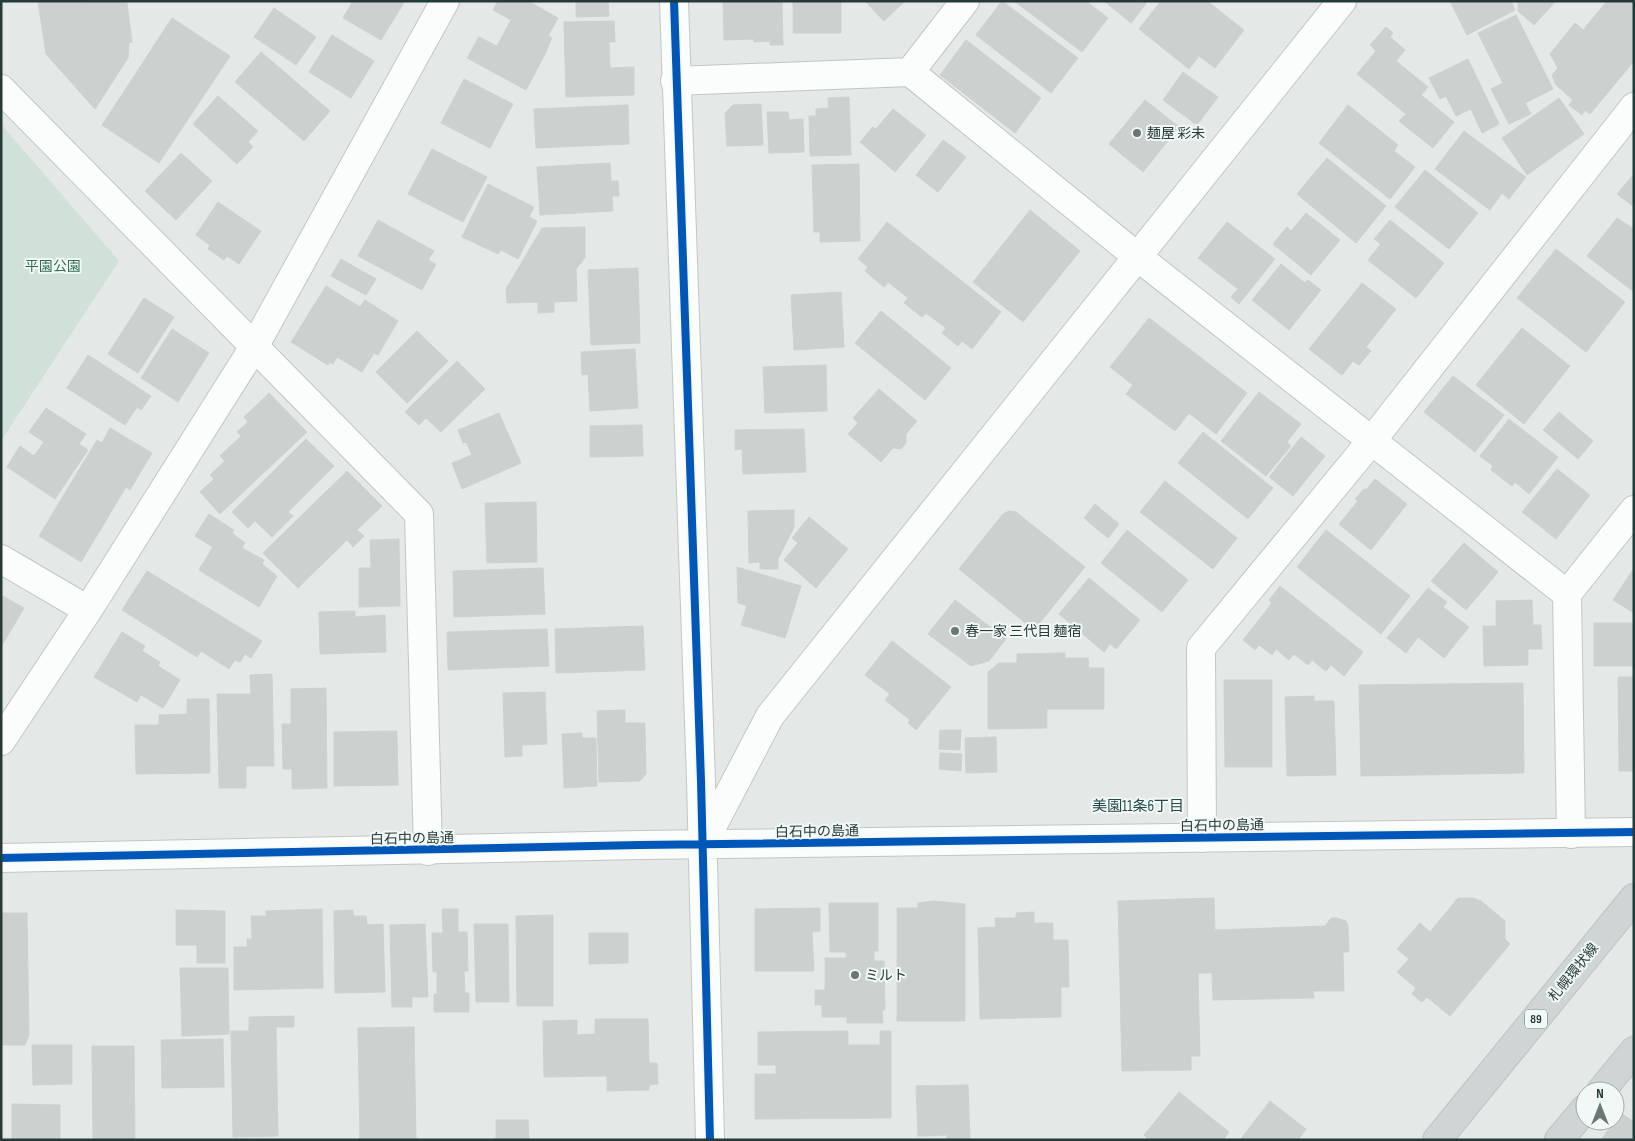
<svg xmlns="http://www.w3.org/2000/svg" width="1635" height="1141" font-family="'Sofia Sans Condensed','Noto Sans JP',sans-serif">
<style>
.green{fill:#cfe1d8}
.building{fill:#ccd0cf;stroke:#cdd2d1}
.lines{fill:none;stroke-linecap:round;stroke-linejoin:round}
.street-casing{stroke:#c1c6c5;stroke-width:30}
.secondary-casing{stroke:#c0c7c5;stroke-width:30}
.primary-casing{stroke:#bdc5c4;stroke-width:30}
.street{stroke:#fbfcfc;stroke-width:28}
.secondary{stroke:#fbfcfc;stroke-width:28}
.primary{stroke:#ced5d4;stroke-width:28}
.cycleway-casing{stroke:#f2f8f6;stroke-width:11}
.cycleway{stroke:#0057b8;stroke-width:8}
.poi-dot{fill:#677876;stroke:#f2f8f6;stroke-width:2}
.labels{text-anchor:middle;stroke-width:4;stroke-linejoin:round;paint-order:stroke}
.shield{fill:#f2f8f6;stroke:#627472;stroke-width:1}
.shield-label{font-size:12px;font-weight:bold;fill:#243b39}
.poi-label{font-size:14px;fill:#243b39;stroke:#f2f8f6;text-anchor:start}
.park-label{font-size:14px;fill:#316e54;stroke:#f2f8f6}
.street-label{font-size:14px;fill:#243b39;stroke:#f2f8f6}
.neighbourhood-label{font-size:15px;fill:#214b48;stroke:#f2f8f6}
</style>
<rect width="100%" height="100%" fill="#e4e9e8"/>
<path class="green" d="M1,124L119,261L1,441Z"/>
<path class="building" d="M38,1L127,3L132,42L129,43L128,58L95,109L46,54Z
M353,1H405L381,40L343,18Z
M498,1H528L558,18L548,36L552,38L544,56L526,90L467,58L479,37L497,46L511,20L493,10Z
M576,1H608L609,16L576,17Z
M723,1H782L783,45H770V41L754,42V39L724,40Z
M793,1H841V33H793Z
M865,1H905L884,21Z
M1002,1L1078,58L1051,93L976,35Z
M1014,1H1086L1108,18L1082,52Z
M1104,1H1148L1131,23Z
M1161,1H1207L1244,30L1215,68L1199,56L1189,69L1139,29Z
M1450,1H1511L1515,10L1467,35Z
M1518,1H1556L1534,25L1518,11Z
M1607,1H1634V61L1590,114L1585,110L1582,115L1569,105L1573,100L1556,85L1552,75L1558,68L1550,54L1575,23L1583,30Z
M274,8L316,37L296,65L254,37Z
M1516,15L1553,89L1525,103L1531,114L1509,124L1491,89L1503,83L1478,33Z
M172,18L230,56L159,163L102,125Z
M614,21L615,42H609L610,68L634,67V95L566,97L564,22Z
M1386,27L1393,33L1390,37L1405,50L1396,61L1428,87L1421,95L1454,122L1433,148L1399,121L1406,114L1357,74L1376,51L1370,45Z
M332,35L374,61L351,98L309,72Z
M966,40L1041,98L1015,133L940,75Z
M261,52L330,111L304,141L235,82Z
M1468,59L1499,124L1482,133L1471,109L1456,116L1446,96L1440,99L1429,78Z
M1183,72L1218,97L1197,125L1163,100Z
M464,79L513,104L490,148L441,123Z
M218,96L258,131L248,142L253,147L237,164L193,124Z
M849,97L851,155L810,156L809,116H816V109L829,108L828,98Z
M1559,98L1584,134L1527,175L1502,138Z
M1145,100L1179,127L1143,172L1109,144Z
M761,104L763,145L727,146L725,113L733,105Z
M628,105L629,144L536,148L534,109Z
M1348,105L1398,145L1394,151L1415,167L1390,199L1319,143Z
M893,109L926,135L895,172L860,142L873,127L876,129Z
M767,112H788L789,120L803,119L804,152L769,153Z
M1464,131L1526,177L1509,199L1502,193L1490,210L1435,169Z
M943,140L966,157L938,192L916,175Z
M432,149L487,177L463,222L408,194Z
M181,153L212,181L176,220L145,191Z
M1327,158L1386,206L1356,243L1297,194Z
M610,163L611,181H618L619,196H612L613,211L540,215L537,167Z
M859,164L860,241L820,242V232H814L812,165Z
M1425,170L1478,213L1449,249L1395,207Z
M1634,174V207L1617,194Z
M488,184L534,207L529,217L537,221L518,259L501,250L498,254L462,237Z
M218,202L261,231L239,264L227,256L224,260L208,249L210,245L196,235Z
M1030,210L1080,251L1023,322L973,282Z
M1306,213L1340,240L1311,275L1273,244L1287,227L1291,231Z
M1617,218L1634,229V292L1587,256Z
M378,220L434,251L428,260L436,264L422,290L358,256Z
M1390,220L1444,263L1416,298L1368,260L1381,244L1374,239Z
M887,222L1001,312L972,349L962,341L958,346L942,333L946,328L926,313L922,317L904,303L908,298L888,282L884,287L865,271L868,267L858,259Z
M1227,222L1275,259L1239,304L1231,297L1238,289L1198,258Z
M585,227V258L576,269L577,301L554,302V312L538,313V302L507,303L506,289L542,228Z
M1556,249L1625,302L1586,352L1517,298Z
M341,259L376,279L366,295L331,276Z
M1281,264L1305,283L1308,280L1321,290L1289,330L1252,300Z
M638,268L640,343L591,345L588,270Z
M1362,283L1396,309L1366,347L1371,351L1359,365L1353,361L1342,375L1309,349Z
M326,286L360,307L365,300L398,321L378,355L374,353L362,372L337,357L333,364L330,362L328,365L291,342Z
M841,292L844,347L794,350L791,295Z
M144,298L174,317L138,373L108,354Z
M881,311L951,368L925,400L855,343Z
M1149,318L1247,393L1216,434L1189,413L1175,431L1126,394L1133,385L1110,367Z
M1522,328L1570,366L1524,424L1476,385Z
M172,329L209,353L178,402L141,378Z
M417,331L448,361L407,403L376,372Z
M635,349L638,408L590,411L588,374L582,375L581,352Z
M88,355L151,396L141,410L137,407L125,425L67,388Z
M457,361L485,389L441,432L426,418L419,425L405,412Z
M826,365L827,411L765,413L763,367Z
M1453,376L1504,415L1475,452L1424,412Z
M879,389L917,421L906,434V443L901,449L893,448L881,462L848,434L858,423L853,418Z
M1259,392L1301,424L1287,442L1291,446L1266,476L1221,441Z
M269,393L307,432L220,514L200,492L214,479L210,475L225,461L220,456L241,436L237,432L248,422L244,417Z
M46,408L86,434L79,444L88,450L55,499L7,467L20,446L34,456L44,442L29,432Z
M1559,412L1593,441L1578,459L1543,430Z
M499,413L521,463L462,489L452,463L472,455L466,442L463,443L458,430Z
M1509,419L1558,457L1529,494L1515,482L1512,486L1491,470L1493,466L1480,456Z
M642,425L643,456L590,457V426Z
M110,428L152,453L130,490L126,487L81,562L39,536L97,440L102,443Z
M804,429L806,472L743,474L742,449L735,450V430Z
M1203,432L1273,488L1248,519L1178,463Z
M1301,437L1325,456L1293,496L1269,477Z
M306,439L334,466L288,512L293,516L272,537L255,521L248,528L232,512Z
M1557,469L1590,495L1556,539L1522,512Z
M347,471L382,506L357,530L364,536L353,547L347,540L298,588L263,553Z
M1375,479L1407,504L1371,550L1339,524L1358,501L1355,499L1364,489L1366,490Z
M1165,481L1237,538L1213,569L1140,512Z
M536,502L537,562L487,563L485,503Z
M1095,504L1119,524L1108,538L1084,518Z
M794,510V527L778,559V569H760V562L749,563L748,511Z
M1009,511L1016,512L1085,567L1034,630L959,569L1003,514Z
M209,514L234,530L232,533L245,543L242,548L264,560L262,564L277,576L259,607L199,570L213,547L195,536Z
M809,517L848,549L816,588L784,560L798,543L792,538Z
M1127,530L1188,580L1162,612L1101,563Z
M1326,530L1410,596L1381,634L1297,567Z
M399,539L400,606L359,607V568H371L370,540Z
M1464,543L1498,572L1466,610L1431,581Z
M737,567L801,586L785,638L741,625L747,606L738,603Z
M543,568L545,614L454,617L453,571Z
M1634,568V613L1613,600Z
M147,571L262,641L251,658L245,654L240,662L235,660L229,669L201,651L197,657L122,610Z
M1089,578L1140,620L1116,649L1110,644L1104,652L1059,614Z
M1280,586L1363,652L1344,676L1331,665L1326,671L1312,660L1308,665L1294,654L1289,660L1276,649L1272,655L1259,645L1255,650L1243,640L1272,603L1269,600Z
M1428,588L1447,602L1443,607L1469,627L1444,658L1418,637L1406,653L1387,638Z
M1,595L24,608L1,647Z
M955,600L1006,639L989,661L971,666L928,634Z
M1532,600L1533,625H1541L1542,649H1528V665L1484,666L1483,626H1496V601Z
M355,611V617L385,615L386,652L320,654L319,612Z
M1594,623H1634V666H1594Z
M643,626L645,670L556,673L555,629Z
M547,629L549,666L448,670L447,632Z
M122,632L145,646L142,651L160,662L158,666L180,680L163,708L141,695L137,702L94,677Z
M892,641L951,687L916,730L908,723L910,720L885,700L890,694L865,675Z
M1065,653V658H1088L1089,668H1104V709H1047V728L988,729V672L999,663H1017V654Z
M272,674L274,766H246V788H219L217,694H251L250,675Z
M1618,677H1634V771H1619Z
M1224,680H1272V767H1225Z
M1523,683L1524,773L1361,776L1359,685Z
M326,688L327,788L292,789V769H283L282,724H291V689Z
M545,692L547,744L522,745V756L505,757L503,693Z
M1314,696V701H1334L1336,775L1287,776L1285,697Z
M187,699H209L210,773L136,774L135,725H159V715L187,714Z
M625,710V723H645L646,774L640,781L599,782L597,711Z
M940,730H961L960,750L939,749Z
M397,731L398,785L334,786V732Z
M582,733V738H596L597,786L564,788L562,734Z
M996,737L997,772L966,773L965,738Z
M940,753L962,754L961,771L939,769Z
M1214,898L1215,930L1325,926L1331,918H1337L1346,921L1348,926L1349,952H1343L1344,991H1313L1314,998L1213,1000L1212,973H1198L1200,1056H1191V1070L1122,1071L1118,901Z
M1458,898H1473L1481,901L1505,921V939L1510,944L1450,1016L1427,997L1422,1002L1412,994L1416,988L1397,972L1409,959L1397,949L1420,923L1430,932Z
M934,901L965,904V1021H897V908H918V903Z
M829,903H878V951H874V961H884L885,1010H882L883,1023H847V1017H822V1005H815V990H825V958H846V952H830Z
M820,908V931L812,932L814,971H755V909Z
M322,909L323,988L234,990V947H247V939H252L251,916H266V911Z
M442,909H458V932H467L468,971H464L465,993H469V1012H434V994H437V972H433L432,933H443Z
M176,910L225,911V963H197V945H176Z
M353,910V916H366L367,925L383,924L385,992L335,993L334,911Z
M1034,912V923H1053V940H1068L1069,987H1061V1017L980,1019L978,928L996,927L995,918H1016V913Z
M1,913H27L29,1034L25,1045H1Z
M553,915V1006H517L516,916Z
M425,924L428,997H412V1007H392L390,925Z
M474,924H508L509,1002H476Z
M589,933H628V963L589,964Z
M180,968H228L229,1034L182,1036Z
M294,1016V1027H276L278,1136L233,1137L231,1031H249V1017Z
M595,1019H648L649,1063H657L658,1084L649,1085V1090L607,1091V1076L544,1077L543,1021L577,1020V1035L595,1034Z
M414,1027L416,1140H360L358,1028Z
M848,1031V1045H880V1031H891V1118L755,1119V1074H776V1065H758V1032Z
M223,1039L224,1087L162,1088L161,1040Z
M32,1045H72V1084L33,1085Z
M92,1046H134L135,1140H93Z
M968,1085L970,1140H947V1135L918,1136L916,1086Z
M1179,1092L1229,1132L1223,1140H1149L1144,1135Z
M1270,1101L1306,1129L1298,1140H1240Z
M12,1104L60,1105V1140H12Z
M1621,1113L1634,1122V1140H1601Z
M496,1120H528L529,1140H496Z"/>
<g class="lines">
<g class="street-casing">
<path id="street" d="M910,72L1139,258L1567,594
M675,81L910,72L965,1
M1,89L419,514L428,851
M1,559L88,610
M1,741L88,610L254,347L445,1
M1571,834L1567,594L1634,510
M1202,838L1201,648L1373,439L1634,107"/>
</g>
<g class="secondary-casing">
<path id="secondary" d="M674,1L701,781L710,1140
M704,842L770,716L1342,1
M1,858L640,845L1634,832"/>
</g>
<g class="primary-casing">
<path id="primary" d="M1601,1091L1634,1051
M1437,1140L1634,898
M1559,1140L1585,1109"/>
</g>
<use href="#street" class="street"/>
<use href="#secondary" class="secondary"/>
<use href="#primary" class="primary"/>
<g class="cycleway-casing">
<path id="cycleway" d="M674,1L701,781L710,1140
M1,858L640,845L1634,832"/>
</g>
<use href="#cycleway" class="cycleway"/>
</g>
<g class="poi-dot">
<circle cx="1137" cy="133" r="5"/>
<circle cx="955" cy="631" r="5"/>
<circle cx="855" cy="975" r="5"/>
</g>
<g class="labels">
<rect class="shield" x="1525" y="1009.5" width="22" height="19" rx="4"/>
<g class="shield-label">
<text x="1536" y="1023">89</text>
</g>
<g class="poi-label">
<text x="1147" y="138">麺屋 彩未</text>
<text x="965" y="636">春一家 三代目 麺宿</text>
<text x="865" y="980">ミルト</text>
</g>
<g class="park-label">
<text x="53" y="271">平園公園</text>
</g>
<g class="street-label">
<text transform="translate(1222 825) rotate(-1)" y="5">白石中の島通</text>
<text transform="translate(817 831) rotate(-1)" y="5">白石中の島通</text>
<text transform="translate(412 838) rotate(-1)" y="5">白石中の島通</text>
<text transform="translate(1573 972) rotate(-51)" y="5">札幌環状線</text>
</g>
<g class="neighbourhood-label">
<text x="1138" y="811">美園11条6丁目</text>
</g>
</g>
<rect width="1635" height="1141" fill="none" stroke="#243b39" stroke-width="5"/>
<g transform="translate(1600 1106)"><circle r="24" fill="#f2f8f6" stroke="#a0acaa"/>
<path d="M0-4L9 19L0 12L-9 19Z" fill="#677876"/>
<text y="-8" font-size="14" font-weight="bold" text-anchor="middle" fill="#243b39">N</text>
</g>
</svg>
